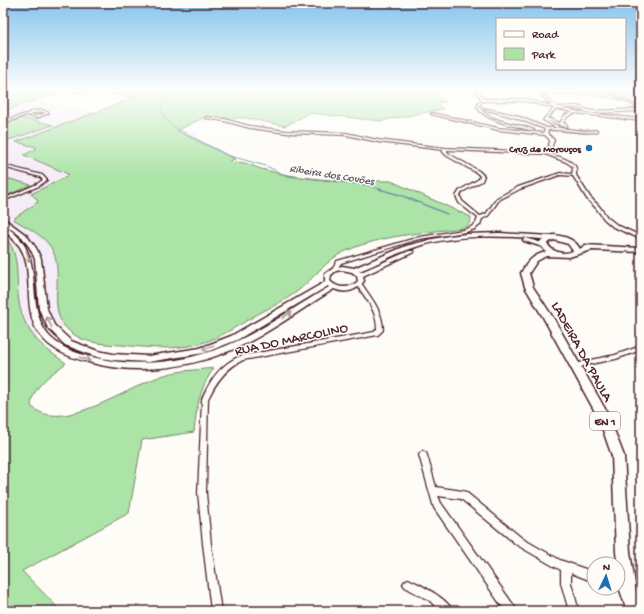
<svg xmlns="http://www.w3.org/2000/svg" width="644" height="614" font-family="'Gochi Hand',sans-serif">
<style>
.built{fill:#f4ecf6}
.green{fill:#ace4a8;stroke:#7b826a}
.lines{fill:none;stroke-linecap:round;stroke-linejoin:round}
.stream-far1{stroke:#7691a4;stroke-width:1}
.stream{stroke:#7691a4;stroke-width:1.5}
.minor-casing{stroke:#4a1f2b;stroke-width:2.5}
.tertiary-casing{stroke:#4a1f2b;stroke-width:3}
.primary-casing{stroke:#4a1f2b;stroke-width:3}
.trunk-casing{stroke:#4a1f2b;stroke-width:3}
.minor{fill:#fdfcf7;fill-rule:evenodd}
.tertiary{fill:#fdfcf7;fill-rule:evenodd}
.primary{fill:#fdfcf7;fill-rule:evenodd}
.trunk{fill:#fdfcf7;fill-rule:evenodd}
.oneway{stroke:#ac999b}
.poi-dot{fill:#1f6fb2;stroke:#fdfcf7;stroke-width:1.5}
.labels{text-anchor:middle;stroke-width:3;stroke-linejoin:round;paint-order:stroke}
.far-poi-label{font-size:10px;font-weight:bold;fill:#4a1f2b;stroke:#fdfcf7;text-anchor:end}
.far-water-label{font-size:11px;font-style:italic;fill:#605867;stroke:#fdfcf7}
.shield{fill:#fdfcf7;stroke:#806168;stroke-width:1}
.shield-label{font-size:11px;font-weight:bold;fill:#4a1f2b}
.near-street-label{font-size:14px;fill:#4a1f2b;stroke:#fdfcf7}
</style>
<rect width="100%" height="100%" fill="#fdfcf7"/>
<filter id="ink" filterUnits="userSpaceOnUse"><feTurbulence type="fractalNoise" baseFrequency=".025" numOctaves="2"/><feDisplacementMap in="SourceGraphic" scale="8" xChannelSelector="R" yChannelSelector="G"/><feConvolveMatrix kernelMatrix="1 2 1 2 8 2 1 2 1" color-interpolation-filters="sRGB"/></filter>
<g filter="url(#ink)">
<path class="built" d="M3,94L201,134L73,197L160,291L3,350Z"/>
<path class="green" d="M3,90H439L430,91L447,102L436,103L443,109L380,121L310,113L285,126L246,118H202L177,131L235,159L230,161L233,163C244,160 253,167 265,170C298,179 338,180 373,184L372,181H391L471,217C471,224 467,226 462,228C423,233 382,235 346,251C326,259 313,280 295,293C284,301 271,307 258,314C242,323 226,334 208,341C181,351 149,348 121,345C107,344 89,344 76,336C42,316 66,280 53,251C46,236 26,227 13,219L38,202L36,198L31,194L66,177L68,174L24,155L36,149V147L16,142L134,98L120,95L62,92L3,111Z
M540,90H603L624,101L597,96L571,94L566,95L544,94Z
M23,118L53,125L3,142V125Z
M3,177L31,185L3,197Z
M3,235C24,255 13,285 21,311C28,336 45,349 66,363C51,375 33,385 31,406C63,437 134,382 168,374C183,370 199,370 214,368C199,389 197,406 194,432L142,440L129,513L22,571L61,611H3Z"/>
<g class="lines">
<path class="stream-far1" d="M173,90V96L161,105L164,117L172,126L227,155L266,166L287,176L367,185L382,190
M3,94L20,90"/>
<path class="stream" d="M379,189L403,196L447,214"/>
<g class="minor-casing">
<path id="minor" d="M475,90H477L484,99H525L552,106L536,90H538L555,106L557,107L578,106L588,110L593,111L640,109L606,90H608L641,108V111L593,113L586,112L578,108H561L579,112L641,119V121L575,113L567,117L563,123L567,125V127H566L546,120L558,126V128H557L543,120L554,108L525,101H484L481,102L479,107L515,115L547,128H559L584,131L597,130V131L596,132C580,134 564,129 548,130L547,133L554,140L551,149L547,153C554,155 574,160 576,168C577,170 576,173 576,175L590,197L599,206L607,217L617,225L641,236V239L613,227L604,219L596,208L587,199L573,176L560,175L520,189L499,200L488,216L482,219L480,225L475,229L466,232L419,239L341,263L336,271H332V270L337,261L419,237L463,230L471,227L476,223L478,218L459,203L456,196L460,190L479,179L480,176L477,173L447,156L443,152V150L378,142L346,135L286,133L250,128L224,121L205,118L206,117L224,119L250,126L286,131L346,133L378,140L445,148L544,152L548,149L550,140L545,135L498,130L431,114L432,113L498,128L544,133L545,129L513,117L480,108C491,123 519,123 534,130L533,131C516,126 486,122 477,107L479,102L482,100ZM556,109H557L573,112L565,115L560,123L547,118ZM447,150L545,154L566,162L572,166L573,169L572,174L560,173L518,187L497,198L486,214L480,216L462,201L460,196L462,192L482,181L484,176L479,171L449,154L447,152Z
M502,90H524L523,91Z
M43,110L49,113L37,118L27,115L3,123V121L29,113L33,111ZM43,112L46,113L37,116L30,115L34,113Z
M3,165L42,175L47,180L39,186L3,201V199L37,184L43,180L40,177L3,167Z
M359,282L361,283C371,298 383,311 383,330L378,335L243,360C226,368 216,382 208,399L206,493L211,544L221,611H211L203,544L198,493L202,399C210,380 220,365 240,356L374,332L377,329C377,311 366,298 356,284Z
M641,346V350L616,359L586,365L576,369H574L573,367L574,365L585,361L615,355Z
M423,451L426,453L427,455L436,487L463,491L466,492L523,539L560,560L594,572V582L571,573V583L579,611H569L561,583V570L555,567L517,545L461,499L438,496L441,503L515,607L516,611H505L434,508L419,455L420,453Z
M408,579C420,584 448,599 453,611H440L430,601L405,587L403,584L405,581Z"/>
</g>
<g class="tertiary-casing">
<path id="tertiary" d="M3,218L26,235L36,248L41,259L47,309L54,325L71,341L98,351L113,354L148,356L200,348L231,336L325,282V274L332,269L342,266L354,268L406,246L433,239L449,236L466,234L500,233L533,235L550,236L553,238L550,240C503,235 454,233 410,249C392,255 376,265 359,271L361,272L409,251H413L414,252L363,276L364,281C356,291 346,294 334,289C303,308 275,329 243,345C198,367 141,376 92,363C72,358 50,351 38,332C22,306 35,271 20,247C15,240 9,235 3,230V225C7,227 10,230 13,232C42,256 28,295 42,325C50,344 74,353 92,357C139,369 193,362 237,341C269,326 298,305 329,287L328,286L237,340L204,353L148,362L113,360L97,357L65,345L48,328L39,309L35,259L30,248L22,237L3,223ZM342,270L352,272L357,276L358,281C350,289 338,289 330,281L331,275L336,271Z
M526,238L545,244L546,245L543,247L524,241L523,240Z"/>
</g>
<g class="primary-casing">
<path id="primary" d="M554,235C564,236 575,239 580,249L585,245L641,248V252L592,250L569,257L546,256L537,261L529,273L533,287L554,319L608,414L624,456L630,552L636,590L641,605V611H627L620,590L616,552L612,456L599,419L544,319L525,287L521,273C527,262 533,255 546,252L539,243C543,238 547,236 554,235ZM554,240L568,244L573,251C564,255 552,253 547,243Z"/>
</g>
<g class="trunk-casing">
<path id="trunk" d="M617,90H622L641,98V101Z"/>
</g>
<use href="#minor" class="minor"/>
<use href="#tertiary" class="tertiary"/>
<use href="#primary" class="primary"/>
<use href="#trunk" class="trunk"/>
</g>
<defs><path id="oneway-shaft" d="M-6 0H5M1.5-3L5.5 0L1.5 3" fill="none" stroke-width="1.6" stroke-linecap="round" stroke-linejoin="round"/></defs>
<g class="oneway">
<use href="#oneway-shaft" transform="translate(28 256) rotate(73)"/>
<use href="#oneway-shaft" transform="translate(287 315) rotate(-33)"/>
<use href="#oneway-shaft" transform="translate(49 322) rotate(-118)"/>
<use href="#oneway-shaft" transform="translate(208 348) rotate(160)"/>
<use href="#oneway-shaft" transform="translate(85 359) rotate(17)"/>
</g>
</g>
<linearGradient id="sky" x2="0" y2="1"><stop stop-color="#86c4ed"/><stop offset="0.51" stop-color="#fefefb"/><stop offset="1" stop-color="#fefefb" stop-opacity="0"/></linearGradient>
<rect width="644" height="176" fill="url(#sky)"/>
<circle class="poi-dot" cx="589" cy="148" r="4"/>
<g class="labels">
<g class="far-poi-label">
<text x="581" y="152">Cruz de Morouços</text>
</g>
<g class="far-water-label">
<text transform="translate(332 174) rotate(9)" y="4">Ribeira dos Covões</text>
</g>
<rect class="shield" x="590" y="412" width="30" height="18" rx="3"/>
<g class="shield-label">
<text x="605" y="425">EN 1</text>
</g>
<g class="near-street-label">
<text transform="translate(291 338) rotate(-12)" y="5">RUA DO MARCOLINO</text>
<text transform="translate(583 351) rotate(61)" y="5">LADEIRA DA PAULA</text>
</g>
</g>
<rect width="644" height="614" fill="none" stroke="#fdfcf7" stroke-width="16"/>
<rect x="8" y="8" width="628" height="598" fill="none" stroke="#4a1f2b" stroke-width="1.5" filter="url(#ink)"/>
<rect x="496" y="18" width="130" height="52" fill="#fdfcf7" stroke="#b5a4a5"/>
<rect x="504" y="31" width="20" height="6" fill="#fdfcf7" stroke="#b5a4a5"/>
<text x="532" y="38" font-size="12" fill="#4a1f2b">Road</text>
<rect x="504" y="48" width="20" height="12" fill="#ace4a8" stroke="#b5a4a5"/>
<text x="532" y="58" font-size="12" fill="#4a1f2b">Park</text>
<g transform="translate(606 576) rotate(4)"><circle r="19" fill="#fdfcf7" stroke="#b5a4a5"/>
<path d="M0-3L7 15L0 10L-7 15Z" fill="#1f6fb2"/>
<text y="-6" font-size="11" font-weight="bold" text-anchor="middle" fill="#4a1f2b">N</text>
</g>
</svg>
